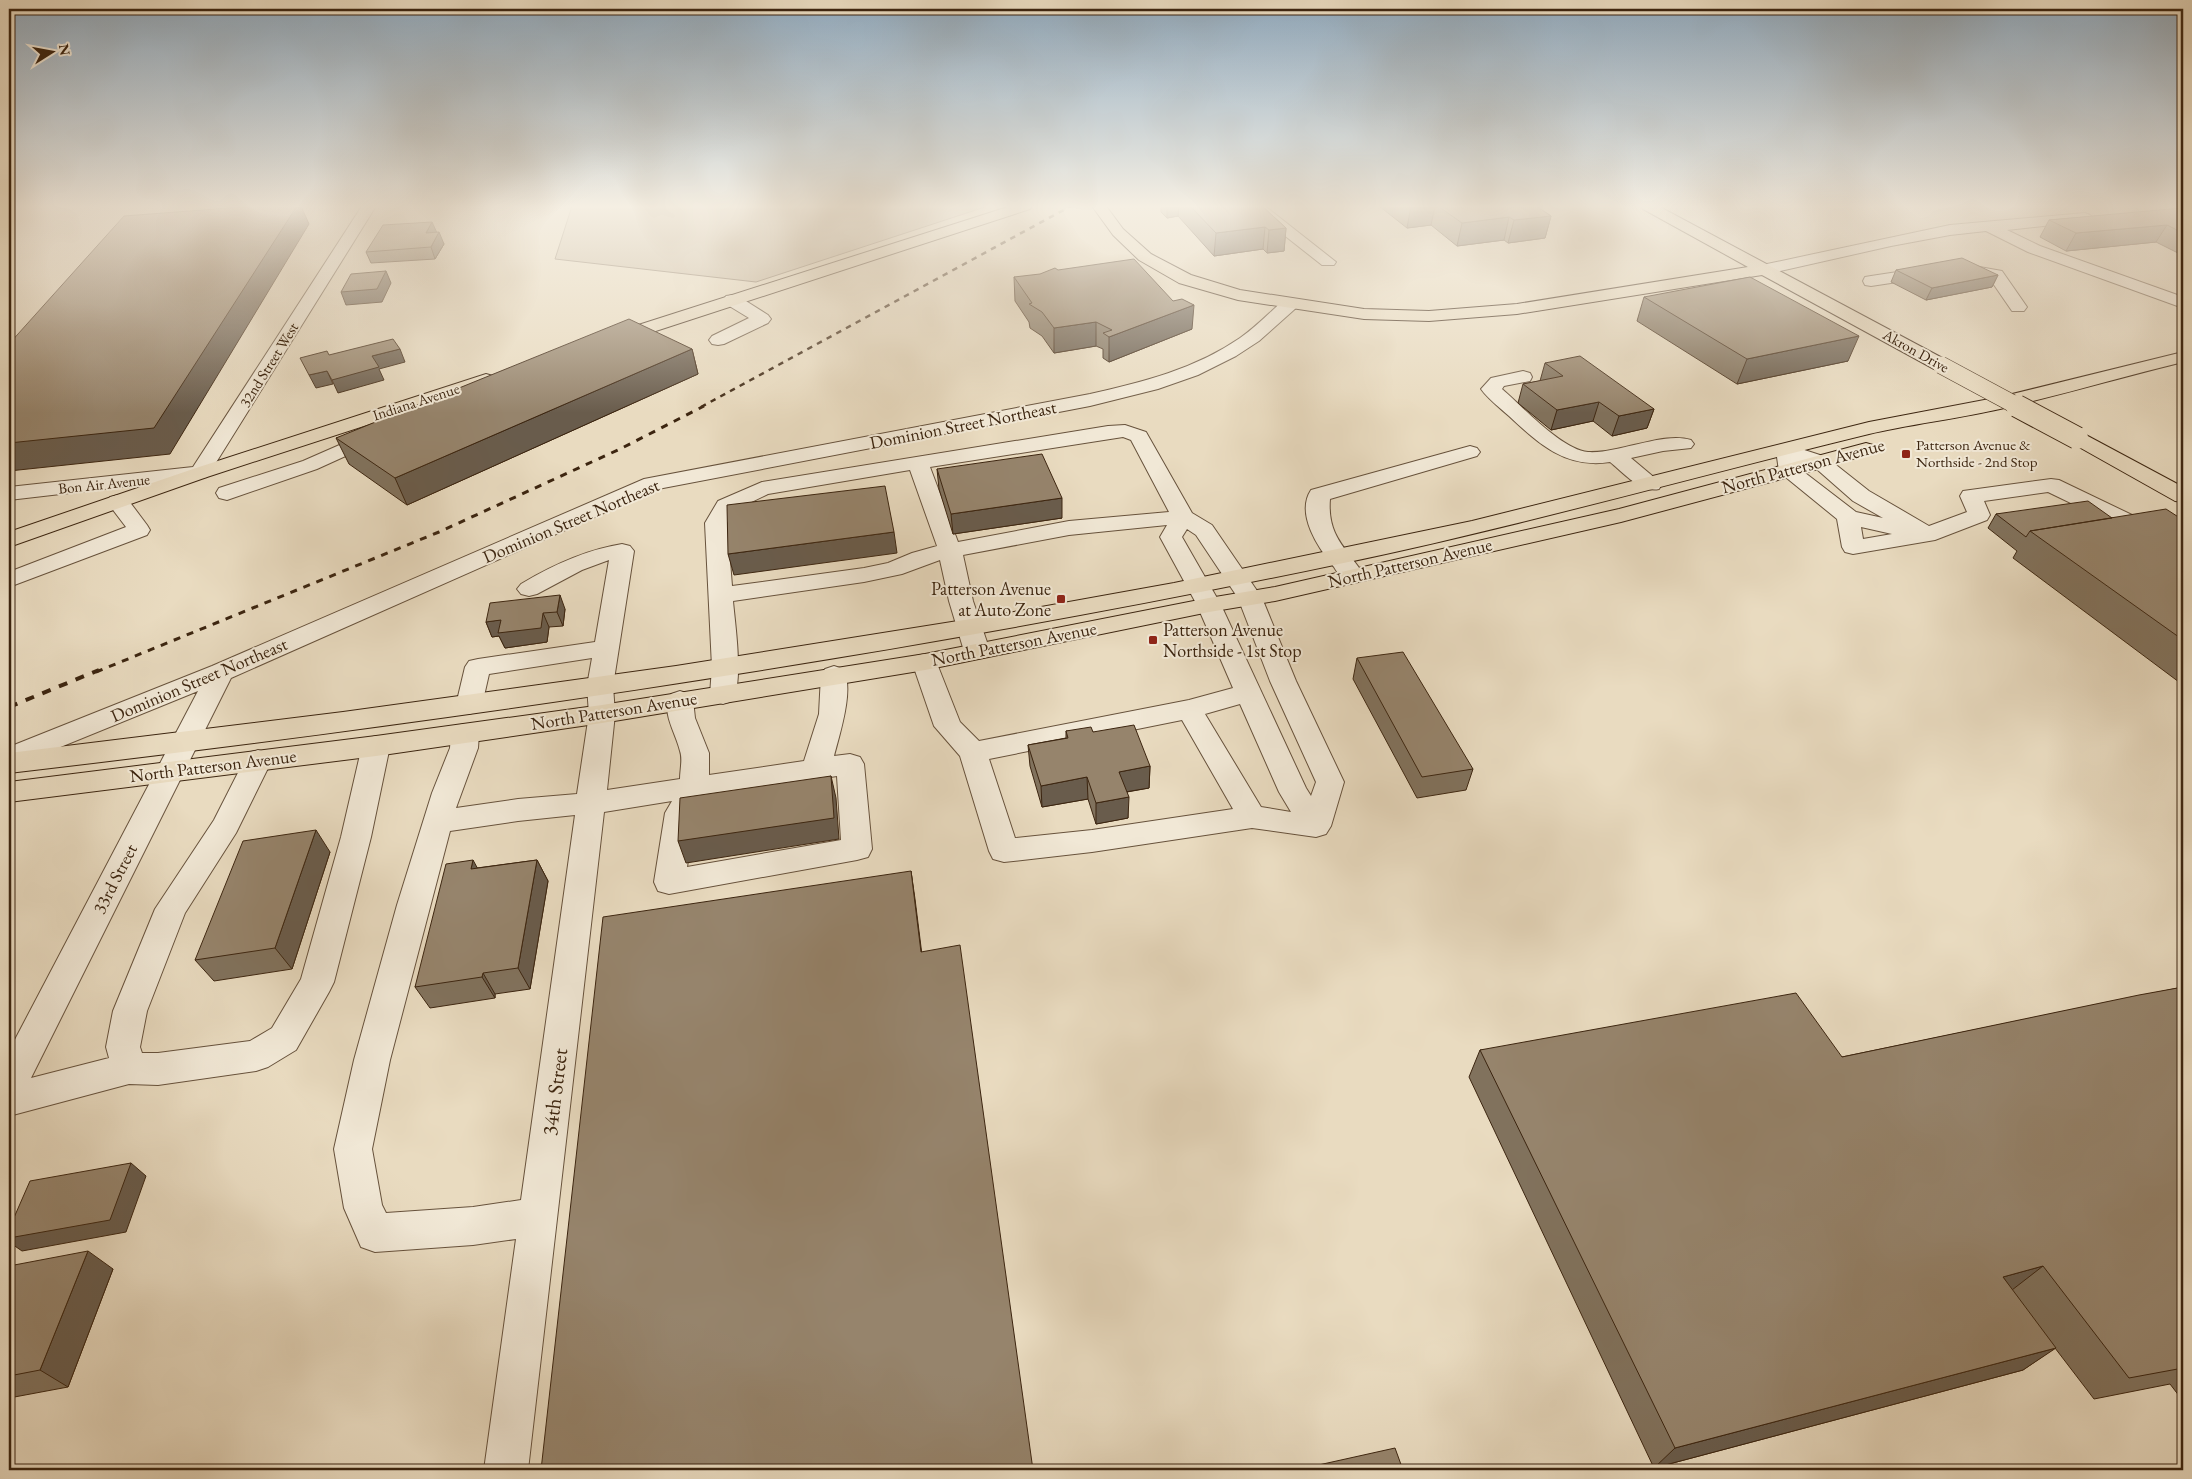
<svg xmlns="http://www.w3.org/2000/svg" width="2192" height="1479" font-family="'EB Garamond',serif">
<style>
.green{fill:#ccbca2;stroke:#847059}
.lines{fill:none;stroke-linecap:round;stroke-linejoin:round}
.minor-casing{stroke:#67523c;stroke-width:2}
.major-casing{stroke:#3c2510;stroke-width:2}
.minor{fill:#f1e8d6;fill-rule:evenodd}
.major{fill:#e9dbc0;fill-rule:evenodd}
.rail-far2{stroke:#3c2510;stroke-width:2.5;stroke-dasharray:5.5 5.5;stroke-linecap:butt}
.rail-far1{stroke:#3c2510;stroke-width:3;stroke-dasharray:7 7;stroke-linecap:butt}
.rail{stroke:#3c2510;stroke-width:4;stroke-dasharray:9 9;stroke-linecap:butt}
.major-bridge-far1-casing{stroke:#3c2510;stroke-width:18;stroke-linecap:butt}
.major-bridge-casing{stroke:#3c2510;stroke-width:24;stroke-linecap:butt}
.major-bridge-far1{stroke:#e9dbc0;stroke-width:17}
.major-bridge{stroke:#e9dbc0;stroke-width:22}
.wall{fill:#81725d;stroke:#3c2510}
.shaded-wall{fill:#695c4c;stroke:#3c2510}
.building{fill:#96846c;stroke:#3c2510}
.poi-dot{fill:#8f2418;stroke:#f1e8d6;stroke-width:2}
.labels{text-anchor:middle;stroke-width:4;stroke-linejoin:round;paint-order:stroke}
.far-street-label{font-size:15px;fill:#3c2510;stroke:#f1e8d6}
.far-poi-label{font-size:15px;fill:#3c2510;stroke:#f1e8d6;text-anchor:start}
.street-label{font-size:18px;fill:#3c2510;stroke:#f1e8d6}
.poi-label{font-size:18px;fill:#3c2510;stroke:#f1e8d6;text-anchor:end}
.near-street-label{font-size:21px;fill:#3c2510;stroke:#f1e8d6}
</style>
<rect width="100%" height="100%" fill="#e9dbc0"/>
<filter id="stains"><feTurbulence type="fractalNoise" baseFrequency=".004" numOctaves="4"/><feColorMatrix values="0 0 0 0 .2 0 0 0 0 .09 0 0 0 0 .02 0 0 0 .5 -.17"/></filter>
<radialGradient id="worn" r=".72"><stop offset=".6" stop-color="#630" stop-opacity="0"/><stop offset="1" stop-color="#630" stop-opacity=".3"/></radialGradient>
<path class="green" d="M572,206H988L756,282L555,259Z"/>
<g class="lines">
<g class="minor-casing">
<path id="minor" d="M362,206H376L207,477L9,500V487L193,467Z
M1249,206H1265L1336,262L1334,265H1322L1251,209Z
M2085,213L2090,215L2093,218L2090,221L2007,230L2040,246L2183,297V308L2028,252L1986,231L1950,235L1891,246L1767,274L1761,272L1759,269L1761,266L1767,264L1950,225Z
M1957,263L2002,271L2027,307L2024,311H2012L1990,279L1957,273L1871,286L1865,285L1863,281L1865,277L1871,276Z
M732,295L738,296L768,315L771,319L768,323L724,344L718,345L712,344L709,340L712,336L749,318L726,304L723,300L726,296Z
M1290,299L1296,300L1299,304L1296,308L1259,341L1236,356L1198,375L1158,389L1090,406L658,489L231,678L31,1078L109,1058L106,1047L113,1011L155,909L214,820L248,753L258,750L268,753L272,760L236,833L185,913L147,1011L140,1047L142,1053H158L250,1041L272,1028L301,979L341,837L362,746L366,739L376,736L386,739L390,746L371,837L334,982L329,992L296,1050L268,1067L256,1071L158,1085L129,1084L9,1116V1051L198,691L9,768V747L212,666L644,479L1090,394C1143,382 1195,369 1240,338C1256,327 1269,313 1284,300Z
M1523,371L1530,373L1532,377L1530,381L1504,386L1502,389C1522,406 1562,450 1588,452C1603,453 1620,448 1634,445C1653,441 1673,435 1691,440L1694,444L1691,448L1663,451L1631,458L1662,484L1659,489C1640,493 1624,473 1610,462C1566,469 1539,444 1509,416C1500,408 1488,399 1481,389L1491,378Z
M1125,425L1146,432L1192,513L1212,525L1262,598L1296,681L1344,782L1331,826L1326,834L1316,837L1252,828L1092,852L1004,862L993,859L989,851L960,756L934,726L912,662L916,656L925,654L934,656L960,722L979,741L1189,700L1233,688L1197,605L1160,537L1167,525L1069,535L963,555L973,601L990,651L986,657L977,659L968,657L964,651L949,601L940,560L902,574L864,582L733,601C735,624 744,683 732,701L723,704L714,701L710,695L712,667L705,523L718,501L762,482L1108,426ZM1123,437L1131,440L1169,512L1069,521L958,542L930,467ZM910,470L937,546L912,553L888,563L864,568L732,586L727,523L735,510L768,494ZM1187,529L1196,535L1238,598L1270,681L1316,782L1311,796L1306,788L1221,605L1182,537ZM1240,704L1279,792L1291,812L1261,807L1205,714ZM1182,720L1233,809L1092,830L1015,838L989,759Z
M376,429L383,431L386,435L383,439L317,469L227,500L219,498L216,493L219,488L303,461Z
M1786,444L1826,457L1869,491L1929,526L1967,512L1960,496L1963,491L2051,479L2059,480L2155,526L2183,543V559L2175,557L2139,536L2048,492L1984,501L1990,515L1987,520L1935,540L1853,554L1845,552L1842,547L1837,519L1783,475L1779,471L1776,450L1779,446ZM1799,461L1812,465L1853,501L1883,518L1856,512L1800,469ZM1861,527L1892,534L1863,539Z
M1470,446L1477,448L1480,452L1477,456L1330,499C1327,536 1346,548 1365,576L1361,581C1356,582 1352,584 1346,581C1341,579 1337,572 1334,567C1319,549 1295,514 1311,490Z
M118,495L126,497L147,525L150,530L147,535L9,587V572L126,527L107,502L110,497Z
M622,544L630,546L634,551L613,686L615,714L607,790L680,779C680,770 683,759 680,751C676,733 660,711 671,694L680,691L689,694L693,700L695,718L709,753V775L804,761L819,714L821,675L825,669L834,666L843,669C855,688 839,736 834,756L850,754L860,757L864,764L872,849L868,857L857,860L669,894L658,891L654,882L665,813L672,801L604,812L528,1470H484L516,1239L473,1245L375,1252L361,1247L344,1208L334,1149L354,1060L397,905L432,793L450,748L451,733L455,726L465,724L475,726L479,733L478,748L456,808L518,799L577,794L589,714L587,686L592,658L489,674L482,705L478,711L469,714L460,711L456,705L465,667L469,661L478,659L595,642L609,560L582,570L537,594L529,596L521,594L517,589L521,584C553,565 585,550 622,544ZM837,776L841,840L687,867L695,813L703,796ZM575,815L521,1200L473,1207L386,1213L382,1205L372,1149L390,1060L450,831L518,821Z"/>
</g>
<g class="major-casing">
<path id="major" d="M1011,206H1032L1030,209L619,343L613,344L607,343L604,339L607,335Z
M1092,206H1106L1123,229L1151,254L1191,275L1240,290L1364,309L1429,311L1517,304L1748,267L1643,209L1641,206H1658L1948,361L1950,365L1948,369L1941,371L1934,369L1762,275L1517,314L1429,321L1364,319L1238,300L1179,283L1139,260L1113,235Z
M2183,352V362C2122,377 2061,395 2000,409C1956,419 1912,424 1869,434C1692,477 1517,527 1339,564C900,656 454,721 9,773V753L343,712L676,666L1008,613L1174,583L1472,521L1869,422L2000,397Z
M486,374L493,376L496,380L493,384L207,477L9,547V532L193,469Z
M2077,432L2084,434L2183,487V502L2175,501L2070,442L2067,438L2070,434Z
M1866,443L1873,445L1876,449L1873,453L1797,475L1621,522L1275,601L1209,612L925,670L602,723L376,756L9,802V782L376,736L602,705L925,654L1209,598L1275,587L1619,509Z"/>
</g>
<use href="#minor" class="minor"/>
<use href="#major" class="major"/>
<path class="rail-far2" d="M701,407L1071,206"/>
<path class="rail-far1" d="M96,672L439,532L620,449L704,406"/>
<path class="rail" d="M9,707L99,670"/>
<g class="major-bridge-far1-casing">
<path id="major-bridge-far1" d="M1941,365L2019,407"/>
</g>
<g class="major-bridge-casing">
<path id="major-bridge" d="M2017,406L2077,438"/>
</g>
<use href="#major-bridge-far1" class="major-bridge-far1"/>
<use href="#major-bridge" class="major-bridge"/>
</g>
<path class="wall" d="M1161,206H1262L1286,228L1284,251L1267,253L1263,249L1214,256L1178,216L1167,218L1161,212Z
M1379,206H1536L1551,216L1545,238L1508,243L1504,240L1457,246L1431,225L1407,228Z
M2183,209V253L2180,254L2156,242L2066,251L2040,237L2049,220Z
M436,232L444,244L435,259L371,263L366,252Z
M1896,270L1998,275L1992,287L1926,300L1891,282Z
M1014,277L1192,329L1109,362L1103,358V349L1096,346L1054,353L1042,336L1030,328L1029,322L1015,301Z
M1644,297L1848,361L1737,384L1637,321Z
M692,349L698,374L407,505L349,464L336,438Z
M1545,363L1654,409L1647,428L1612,436L1593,421L1551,430L1518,403L1523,384L1540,381Z
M937,469L1062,518L953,534L939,489Z
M1996,514L2183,520V685L2013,558L2017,551L1988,528Z
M565,609L563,626L549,627L547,642L505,648L499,636L492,637L486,622Z
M1357,658L1473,769L1466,790L1417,798L1353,679Z
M1066,731L1093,732L1150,766L1149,788L1127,792L1128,818L1096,824L1088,799L1042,807L1030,766L1028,745L1066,738Z
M330,852L292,969L214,981L195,960Z
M537,860L548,881L530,989L495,994V998L430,1008L415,987L477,868Z
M2183,987V1401L2170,1384L2094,1399L2055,1348L2023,1370L1654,1468L1469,1077L1480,1050L1842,1057Z
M9,1266L113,1269L68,1387L9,1398Z"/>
<path class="shaded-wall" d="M297,206H301L309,224L170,454L9,471V443Z
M1167,206H1179L1178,216L1167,218Z
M1411,206H1435L1431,225L1407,228Z
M1551,216L1545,238L1508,243L1514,220Z
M1509,217L1504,240L1457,246L1462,223Z
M432,222L437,233H426Z
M2167,225L2156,242L2066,251L2076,233Z
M1265,227L1263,249L1214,256L1216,233Z
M1286,228L1284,251L1267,253L1269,230Z
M439,232L444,244L435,259L431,247Z
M386,271L391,283L382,302L346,305L341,292Z
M1998,275L1992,287L1926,300L1932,288Z
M1194,305L1192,329L1109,362V337Z
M1096,322V346L1054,353V328Z
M1859,336L1848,361L1737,384L1747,359Z
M400,349L405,362L379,369L384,380L338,393L332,380L372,356Z
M692,349L698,374L407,505L395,478Z
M327,371L333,384L316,388L309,375Z
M1599,402L1593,421L1551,430L1557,410Z
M1654,409L1647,428L1612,436L1619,416Z
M1062,498V518L953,534L951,514Z
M894,532L897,553L734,575L728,554Z
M560,595L565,609L563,626L557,612Z
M543,613L549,627L547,642L505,648L499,636L492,637L486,622Z
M1150,766L1149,788L1119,793V772Z
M831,776L836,798L839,839L686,863L678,841Z
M1087,777L1088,799L1042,807L1041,786Z
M1129,797L1128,818L1096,824V803Z
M316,830L330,852L292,969L275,948Z
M473,860L485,882L471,869Z
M537,860L548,881L530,989L518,968Z
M911,871L915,899L925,979L921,952Z
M483,973L495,994V998L482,977Z
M131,1163L146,1176L126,1232L22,1251L9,1242V1238Z
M88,1251L113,1269L68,1387L40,1370Z
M2043,1266L2012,1290L2003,1277Z
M2056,1348L2023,1370L1654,1468L1675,1448Z"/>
<path class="building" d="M255,206H297L154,428L9,443V344L124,216Z
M1190,206H1262L1286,228L1269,230L1265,227L1216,233Z
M1438,206H1536L1551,216L1514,220L1509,217L1462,223Z
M2181,208L2183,209V233L2167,225L2076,233L2049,220Z
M432,222L426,233L439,232L431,247L366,252L383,225Z
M1962,258L1998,275L1932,288L1896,270Z
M1134,259L1173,301L1182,299L1194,305L1109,337L1103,333L1112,330L1096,322L1054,328L1042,312L1029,304L1032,303L1014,277L1040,274L1055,268L1058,270Z
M386,271L377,289L341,292L351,274Z
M1750,277L1859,336L1747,359L1644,297Z
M629,319L692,349L395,478L336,438Z
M393,339L400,349L372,356L379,367L332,380L327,371L309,375L300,358L327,351L329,355Z
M1580,356L1654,409L1619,416L1599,402L1557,410L1523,384L1563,376L1545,363Z
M1042,454L1062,498L951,514L937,469Z
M885,486L894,532L728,554L727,505Z
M2088,501L2112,518L2030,531L2026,537L1996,514Z
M2166,509L2183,520V640L2030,531Z
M560,595L557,612L543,613L541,628L498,633L501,620L486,622L490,603Z
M1403,652L1473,769L1422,777L1357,658Z
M1134,725L1150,766L1119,772L1129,797L1096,803L1087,777L1041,786L1028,745L1068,738L1066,731L1091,727L1093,732Z
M831,776L834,818L678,841L680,798Z
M316,830L275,948L195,960L243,841Z
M473,860L471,869L537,860L518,968L483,973L482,977L415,987L446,864Z
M911,871L921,952L960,945L1033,1470H541L603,917Z
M2183,987V1368L2129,1378L2043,1266L2003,1277L2056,1348L1675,1448L1480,1050L1796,993L1842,1057L2139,995Z
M131,1163L110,1220L9,1238V1229L30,1181Z
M88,1251L40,1370L9,1376V1266Z
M1395,1448L1403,1470H1296Z"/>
<linearGradient id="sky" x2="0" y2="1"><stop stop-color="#91abc0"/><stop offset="0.5" stop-color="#f5efe3"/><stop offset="1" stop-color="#f5efe3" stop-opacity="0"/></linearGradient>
<rect width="2192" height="413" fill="url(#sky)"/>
<g class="poi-dot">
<rect x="1901" y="449" width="10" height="10" rx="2.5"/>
<rect x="1056" y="594" width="10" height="10" rx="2.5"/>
<rect x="1148" y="635" width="10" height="10" rx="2.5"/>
</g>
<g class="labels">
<g class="far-street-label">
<text transform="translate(1916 351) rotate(29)" y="5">Akron Drive</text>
<text transform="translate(269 365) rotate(-58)" y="5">32nd Street West</text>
<text transform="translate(416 402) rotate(-18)" y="5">Indiana Avenue</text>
<text transform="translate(104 484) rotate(-6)" y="5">Bon Air Avenue</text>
</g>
<g class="far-poi-label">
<text x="1916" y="450">Patterson Avenue &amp;<tspan x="1916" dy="17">Northside - 2nd Stop</tspan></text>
</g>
<g class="street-label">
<text transform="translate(963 425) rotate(-11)" y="6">Dominion Street Northeast</text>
<text transform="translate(1803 466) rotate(-15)" y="6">North Patterson Avenue</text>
<text transform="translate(571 521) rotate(-23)" y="6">Dominion Street Northeast</text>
<text transform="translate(1410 563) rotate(-13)" y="6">North Patterson Avenue</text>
<text transform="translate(1014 644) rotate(-11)" y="6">North Patterson Avenue</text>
<text transform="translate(199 680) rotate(-23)" y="6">Dominion Street Northeast</text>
<text transform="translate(614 711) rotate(-9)" y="6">North Patterson Avenue</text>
<text transform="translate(213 766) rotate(-7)" y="6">North Patterson Avenue</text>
<text transform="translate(115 879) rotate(-63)" y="6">33rd Street</text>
</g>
<g class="poi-label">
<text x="1051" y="595">Patterson Avenue<tspan x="1051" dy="21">at Auto Zone</tspan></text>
<text x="1163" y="636" text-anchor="start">Patterson Avenue<tspan x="1163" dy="21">Northside - 1st Stop</tspan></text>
</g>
<g class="near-street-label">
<text transform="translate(555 1092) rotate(-83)" y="7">34th Street</text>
</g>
</g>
<rect width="2192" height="1479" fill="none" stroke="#e9dbc0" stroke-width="30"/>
<rect x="10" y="10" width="2172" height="1459" fill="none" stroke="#3c2510" stroke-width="2.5"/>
<rect x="15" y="15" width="2162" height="1449" fill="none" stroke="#3c2510"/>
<g transform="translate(52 52) rotate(79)" stroke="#f1e8d6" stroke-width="4" paint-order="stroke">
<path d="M0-4L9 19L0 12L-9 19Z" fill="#3c2510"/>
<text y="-8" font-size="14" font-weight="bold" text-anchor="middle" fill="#3c2510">N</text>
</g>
<rect width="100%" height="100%" filter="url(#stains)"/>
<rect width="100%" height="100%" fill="url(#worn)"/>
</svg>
